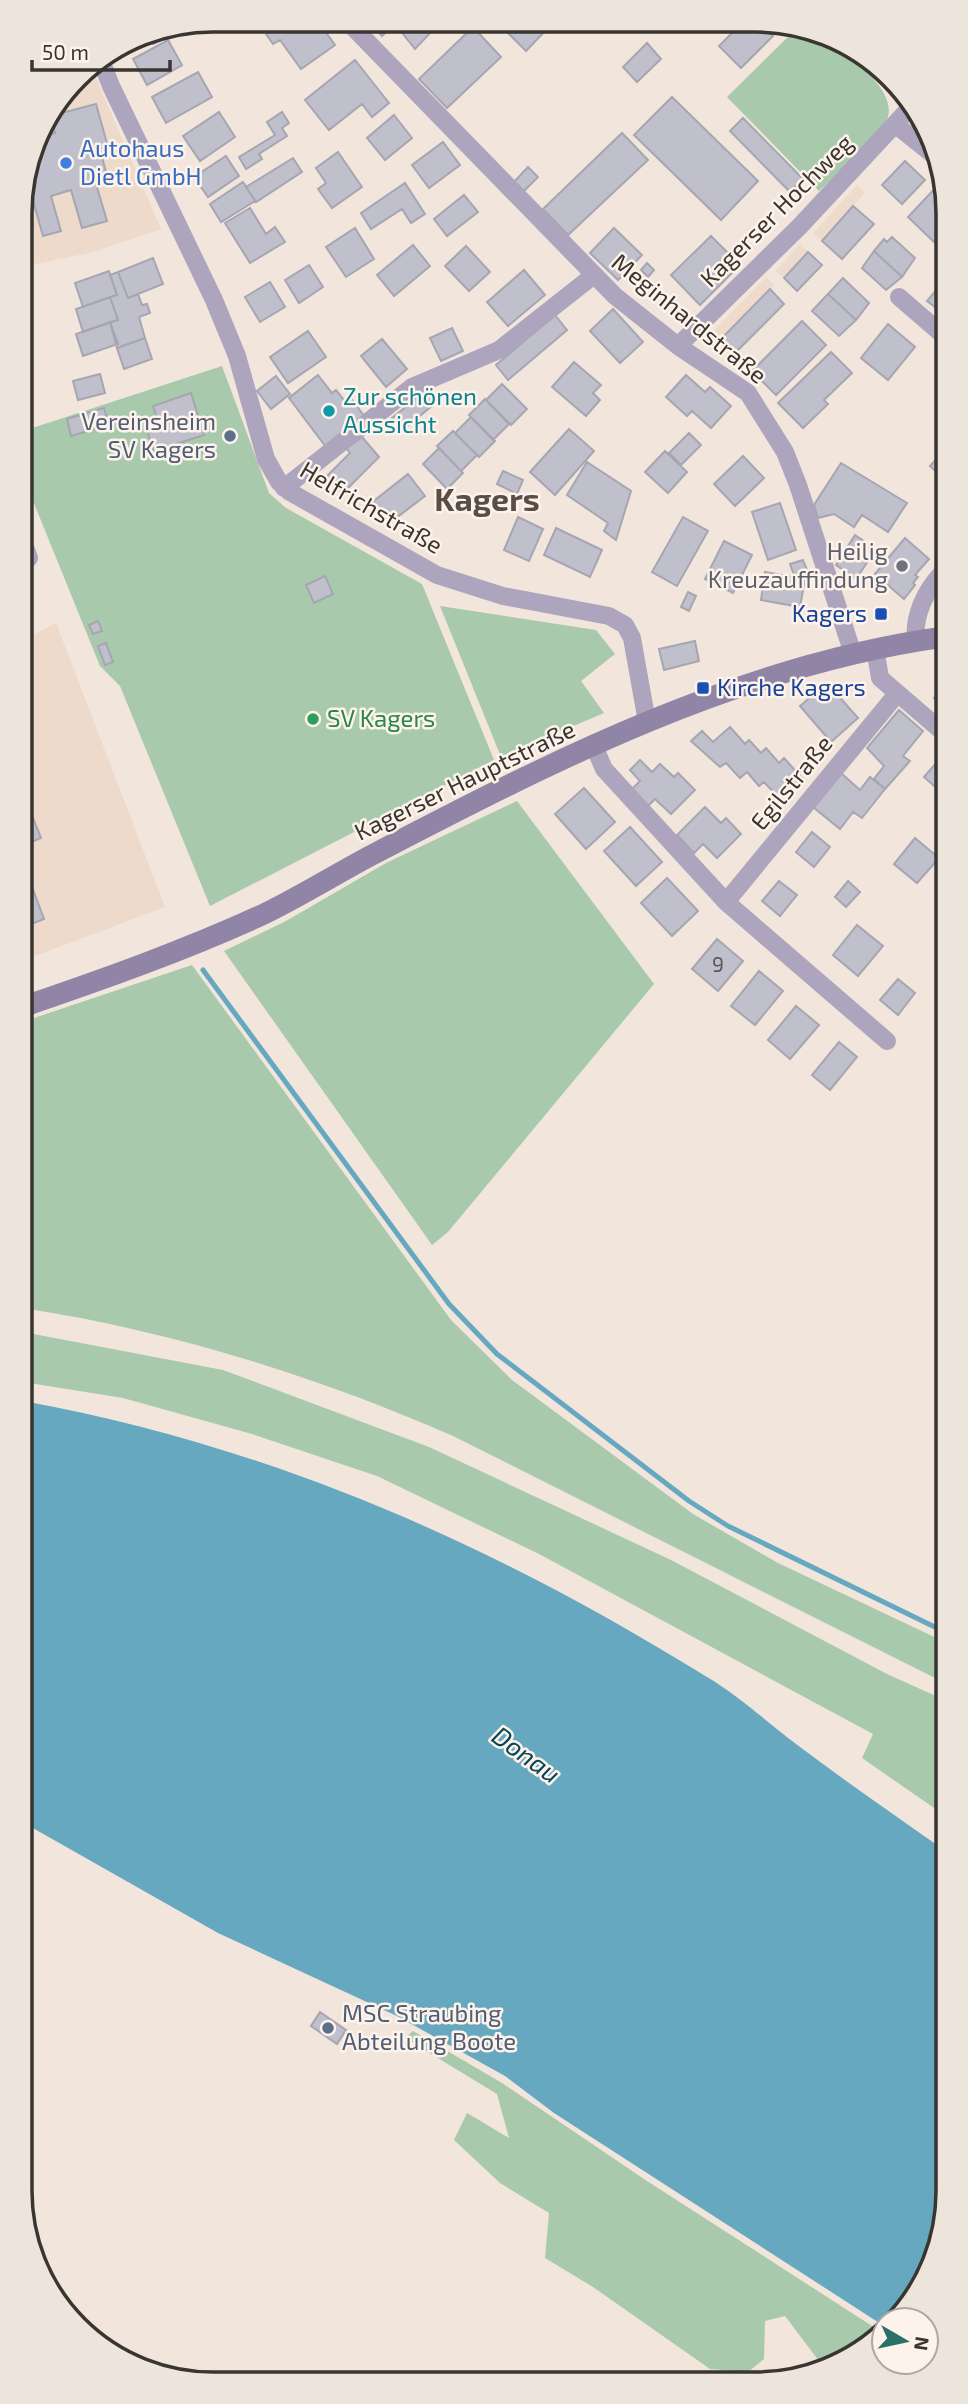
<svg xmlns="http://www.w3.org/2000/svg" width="968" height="2404" font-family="'Exo 2',sans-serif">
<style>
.commercial{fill:#eedacb}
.built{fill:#eedbcc}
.green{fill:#a8c9ac}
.water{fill:#65a8c0}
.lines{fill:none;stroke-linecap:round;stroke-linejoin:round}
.stream{stroke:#65a8c0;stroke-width:5}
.building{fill:#c0bfcc;stroke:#a6a5b2;stroke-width:2}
.street{stroke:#ada5bd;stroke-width:18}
.secondary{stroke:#9185a7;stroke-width:21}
.shop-dot{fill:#3f7fe0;stroke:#fdf3eb;stroke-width:2.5}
.culture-dot{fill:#0f9aa8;stroke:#fdf3eb;stroke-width:2.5}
.service-dot{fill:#5c6f8a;stroke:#fdf3eb;stroke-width:2.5}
.worship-dot{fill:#6b7280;stroke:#fdf3eb;stroke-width:2.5}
.transit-dot{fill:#1a4fb4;stroke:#fdf3eb;stroke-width:2.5}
.leisure-dot{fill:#2e9e5b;stroke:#fdf3eb;stroke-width:2.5}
.labels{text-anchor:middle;stroke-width:5;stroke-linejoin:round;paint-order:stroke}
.number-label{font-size:21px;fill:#5b5858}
.shop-label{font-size:24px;fill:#366cbe;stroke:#fdf3eb;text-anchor:start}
.street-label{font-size:24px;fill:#393531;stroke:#fdf3eb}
.culture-label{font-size:24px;fill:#0d838f;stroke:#fdf3eb;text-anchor:start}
.service-label{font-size:24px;fill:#4e5e75;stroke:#fdf3eb;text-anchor:end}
.worship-label{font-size:24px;fill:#5b616d;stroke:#fdf3eb;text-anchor:end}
.transit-label{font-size:24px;fill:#164399;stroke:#fdf3eb;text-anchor:end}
.leisure-label{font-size:24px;fill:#27864d;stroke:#fdf3eb;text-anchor:start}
.water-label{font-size:26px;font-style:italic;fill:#084657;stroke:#fdf3eb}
.district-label{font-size:32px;font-weight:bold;fill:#584e46;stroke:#fdf3eb}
.rim{fill:none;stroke:#393531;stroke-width:3.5}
</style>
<rect width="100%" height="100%" fill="#f2e5dc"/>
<path class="commercial" d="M96,78L161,229L94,252L20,267V199L39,127L73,82Z
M56,623L165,907L22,961L21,641Z"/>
<path class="built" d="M857,185L865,193L822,241L813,233Z
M800,244L808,252L784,278L775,271Z
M766,277L774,285L721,339L713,331Z"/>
<path class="green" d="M799,26C825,39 905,86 886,122C876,141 836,174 819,191L727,97Z
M222,366L269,493L286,508L422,584L494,760L210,906L120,686L100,666L20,469V432Z
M440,606L596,630L615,654L581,681L604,713L501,757Z
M517,801L654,984L448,1232L432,1245L224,951L286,921L386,863Z
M192,965L451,1320L512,1380L693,1514L778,1563L947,1643V1684L453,1436C316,1376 171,1331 23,1308L22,1022Z
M23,1332L223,1370L429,1447L671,1560L887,1674L947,1701V1817L862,1758L873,1734L541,1555L377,1476L252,1434L123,1398L23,1382Z
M413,2031L502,2083L647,2181L883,2333L865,2350L860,2346V2354L825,2369L785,2316L765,2321L764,2359L748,2372L710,2369L593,2287L545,2258L549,2213L500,2183L454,2140L467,2113L509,2138L497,2094L405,2038Z"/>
<path class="water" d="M23,1401C274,1447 492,1544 707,1677C739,1696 767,1722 796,1744C845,1781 897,1817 947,1852L948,2204L909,2309L897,2320H884V2326L554,2113L505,2076L397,2016L218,1933L24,1823Z"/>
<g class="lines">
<path class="stream" d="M203,970L449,1304L497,1354L689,1501L728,1526L947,1633"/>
</g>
<path class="building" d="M236,19L257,20L241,29Z
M301,20H317L335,45L301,69L280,40L273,44L266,34L285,21L290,28Z
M368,20L422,21L432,31L415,49L395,24L382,36Z
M509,21H539L547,29L526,51L503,28Z
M742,23H760L773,36L741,68L719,46Z
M189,24L191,26L153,44L147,32Z
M473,27L501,57L447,108L419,79Z
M168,40L182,65L147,85L133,59Z
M647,43L661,59L637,82L623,67Z
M355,60L389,103L372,117L362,104L329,130L305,100Z
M198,72L212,97L166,123L152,97Z
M672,97L758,181L721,220L634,135Z
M96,104L108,147L100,149L108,180L96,184L107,221L82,228L71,190L51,196L61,231L43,236L26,176L36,138L55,133L50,116Z
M219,112L235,137L200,161L183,136Z
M282,112L289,123L282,128L287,136L259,154L262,159L246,169L239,157L275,135L267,122Z
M394,115L412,138L385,160L367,138Z
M743,118L803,179L790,192L730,131Z
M622,133L648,160L568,235L543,209Z
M443,142L460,165L429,188L412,165Z
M338,152L362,187L332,208L318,189L326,183L316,168Z
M226,156L239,176L208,197L194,177Z
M293,158L302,172L256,202L246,187Z
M905,161L925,180L902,204L882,185Z
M528,167L538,177L524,191L514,182Z
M243,182L255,201L221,222L210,204Z
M405,183L425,214L411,223L402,209L371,229L361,213Z
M939,184L942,188V232L934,242L908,217Z
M464,195L478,212L447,236L434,219Z
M853,206L874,224L842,259L822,241Z
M250,208L266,234L275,227L285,242L250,263L225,223Z
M355,228L374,259L346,277L326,247Z
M614,228L642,255L618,280L590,253Z
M711,236L740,265L700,305L671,275Z
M892,237L915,258L902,277L874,251L884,239L887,242Z
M413,245L430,266L394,296L377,275Z
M466,246L490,272L469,291L445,266Z
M874,251L902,277L886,290L862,268Z
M808,252L822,265L797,291L784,278Z
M153,258L163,284L128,298L118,272Z
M647,263L654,270L648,277L641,270Z
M309,265L323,287L299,303L285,280Z
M524,270L545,295L508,326L487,302Z
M109,271L117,295L83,307L75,283Z
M118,272L128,298L138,294L142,305L147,304L150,313L139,317L145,338L117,348L110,322L118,320L110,297L117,295L110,275Z
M843,278L869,303L856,320L828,294Z
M270,282L285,307L260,322L245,297Z
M943,282V313L927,301Z
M770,289L784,304L735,353L721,339Z
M828,294L856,320L839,336L812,311Z
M110,297L118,320L83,332L76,309Z
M613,309L643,342L620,363L590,331Z
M555,315L567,330L508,380L496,365Z
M802,321L826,345L776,395L752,371Z
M110,322L118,344L83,356L76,334Z
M888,324L915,347L888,380L861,358Z
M452,328L463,351L441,361L430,338Z
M308,331L326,357L288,383L270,357Z
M145,338L152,359L124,369L117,348Z
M382,339L407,369L386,387L361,356Z
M831,352L852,373L824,400L828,404L803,428L778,403Z
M574,362L601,385L593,393L600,400L586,416L552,387Z
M100,374L105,393L78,400L73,381Z
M318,375L332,393L336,390L347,404L352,400L365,417L326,447L289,398Z
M686,375L705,392L710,387L731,406L711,428L692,411L687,416L666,397Z
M276,376L290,394L271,409L257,391Z
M502,384L527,409L511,425L486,400Z
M427,390L437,402L402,430L392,418Z
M191,393L204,435L154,451L145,425L158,421L153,406Z
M485,399L509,424L493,440L469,415Z
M104,408L109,425L71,436L67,419Z
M471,417L495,441L479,457L455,433Z
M569,429L594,451L555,495L530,472Z
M453,431L477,455L461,471L437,446Z
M689,433L701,445L681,465L669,453Z
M362,437L379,457L343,493L326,477L350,453L346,448Z
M439,448L463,473L447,489L423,464Z
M665,451L687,472L668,493L645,472Z
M943,452V478L930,466Z
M743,456L764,478L735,506L714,484Z
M587,462L631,491L616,540L604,531L608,523L567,495Z
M841,463L907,503L888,532L862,515L854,527L834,514L818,518L814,505Z
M503,471L523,480L517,494L497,484Z
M408,474L425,496L387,525L370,504Z
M780,503L796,550L768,560L752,512Z
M518,517L543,529L529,561L504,550Z
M683,517L708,531L677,586L652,572Z
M556,528L602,550L590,577L544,555Z
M855,535L876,549L856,579L836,565Z
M905,538L929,559L915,575L918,577L913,583L915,585L904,599L875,574Z
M724,541L752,555L733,593L705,579Z
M803,560L807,570L794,575L790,564Z
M765,572L805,579L800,607L761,600Z
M325,576L333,594L314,603L306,585Z
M688,592L696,596L689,611L681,607Z
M98,621L102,631L93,634L89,625Z
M695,641L699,661L664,670L659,649Z
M106,643L113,662L105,665L98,646Z
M827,683L858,718L831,742L800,706Z
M944,687V706L934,698Z
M899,710L923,731L903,756L910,761L885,789L874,779L884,766L867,748Z
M730,727L745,744L749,740L761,753L766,748L779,763L784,758L802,778L780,799L764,782L759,786L747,772L740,778L726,763L720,767L691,741L702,731L713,742Z
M944,754V790L942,793L924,777Z
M640,760L652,772L660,764L674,777L678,773L695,790L671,814L655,799L648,806L632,789L640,781L630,770Z
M841,773L860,790L870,777L885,789L862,818L853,812L840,829L813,807Z
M21,788L41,838L22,846Z
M584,788L615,822L586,849L555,814Z
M705,807L721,823L726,818L741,834L717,858L703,844L694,853L677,835Z
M630,827L662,862L636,886L604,851Z
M812,832L830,847L814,867L796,852Z
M915,838L939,858L917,883L894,864Z
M22,860L44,919L22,928Z
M667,878L698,911L672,936L641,903Z
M779,881L797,895L780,916L762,901Z
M848,881L860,892L846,907L835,897Z
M857,925L883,946L858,976L833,955Z
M717,939L743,961L718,991L692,969Z
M759,971L783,991L755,1025L731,1006Z
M898,979L915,993L898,1015L880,1000Z
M796,1006L819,1025L790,1059L768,1040Z
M839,1042L857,1057L830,1090L812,1075Z
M320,2012L346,2030L337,2044L311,2026Z"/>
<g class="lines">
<path class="street" d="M346,20L615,296L678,346L748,393L785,452L798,485L853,654
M862,57L893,83
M100,58L111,86L214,300L237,356L266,459L279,482L290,492L437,575L503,596L609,616L625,625L632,638L647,722
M896,125L941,161
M899,297L943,335
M678,346L800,226L909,109
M284,488L412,387L499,350L594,275
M21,536L29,558
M916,641C913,616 926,589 943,572
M875,648L880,678L944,733
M594,746L604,769L726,902L887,1041
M726,902L896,695"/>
<path class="secondary" d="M22,1007C104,979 186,950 264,914C301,896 336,874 372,855C552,761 740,665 944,637"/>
</g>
<circle class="shop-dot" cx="66" cy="163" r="7"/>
<circle class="culture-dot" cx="329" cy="411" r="7"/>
<g class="service-dot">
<circle cx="230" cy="436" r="7"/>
<circle cx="328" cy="2028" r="7"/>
</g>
<circle class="worship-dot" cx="902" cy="566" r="7"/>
<g class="transit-dot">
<rect x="874" y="607" width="14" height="14" rx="3.5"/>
<rect x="696" y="681" width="14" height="14" rx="3.5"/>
</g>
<circle class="leisure-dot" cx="313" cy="719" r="7"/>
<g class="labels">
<g class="number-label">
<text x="718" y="972">9</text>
</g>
<g class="shop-label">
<text x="80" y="157">Autohaus<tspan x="80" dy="28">Dietl GmbH</tspan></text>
</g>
<g class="street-label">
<text transform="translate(777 211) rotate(-45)" y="8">Kagerser Hochweg</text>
<text transform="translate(689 319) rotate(39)" y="8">Meginhardstraße</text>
<text transform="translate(371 508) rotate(30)" y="8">Helfrichstraße</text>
<text transform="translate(465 781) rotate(-26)" y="8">Kagerser Hauptstraße</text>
<text transform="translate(792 783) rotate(-51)" y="8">Egilstraße</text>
</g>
<g class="culture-label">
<text x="343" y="405">Zur schönen<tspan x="343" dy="28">Aussicht</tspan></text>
</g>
<g class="service-label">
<text x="216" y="430">Vereinsheim<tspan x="216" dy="28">SV Kagers</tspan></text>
<text x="342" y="2022" text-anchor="start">MSC Straubing<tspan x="342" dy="28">Abteilung Boote</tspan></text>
</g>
<g class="worship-label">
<text x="888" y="560">Heilig<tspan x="888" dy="28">Kreuzauffindung</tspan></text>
</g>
<g class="transit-label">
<text x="867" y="622">Kagers</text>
<text x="717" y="696" text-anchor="start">Kirche Kagers</text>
</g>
<g class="leisure-label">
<text x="327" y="727">SV Kagers</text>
</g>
<g class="water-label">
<text transform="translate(526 1755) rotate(36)" y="9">Donau</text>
</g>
<g class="district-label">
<text x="487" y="511">Kagers</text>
</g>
</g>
<path d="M0 0H968V2404H0ZM213 32H755A181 181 0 0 1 936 213V2191A181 181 0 0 1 755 2372H213A181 181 0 0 1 32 2191V213A181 181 0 0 1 213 32Z" fill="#ede4dc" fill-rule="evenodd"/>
<path class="rim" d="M213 32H755A181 181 0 0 1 936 213V2191A181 181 0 0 1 755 2372H213A181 181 0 0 1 32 2191V213A181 181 0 0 1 213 32Z"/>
<g transform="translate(905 2341) rotate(99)"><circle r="33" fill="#fdf3eb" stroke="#afa7a1" stroke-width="2"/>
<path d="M0-5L12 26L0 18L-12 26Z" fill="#297168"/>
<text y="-10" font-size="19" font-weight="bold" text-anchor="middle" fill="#393531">N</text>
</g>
<path d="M32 60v10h138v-10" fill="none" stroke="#393531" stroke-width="3.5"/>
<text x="42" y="60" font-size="21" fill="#393531" stroke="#fdf3eb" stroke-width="5" paint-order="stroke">50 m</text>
</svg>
